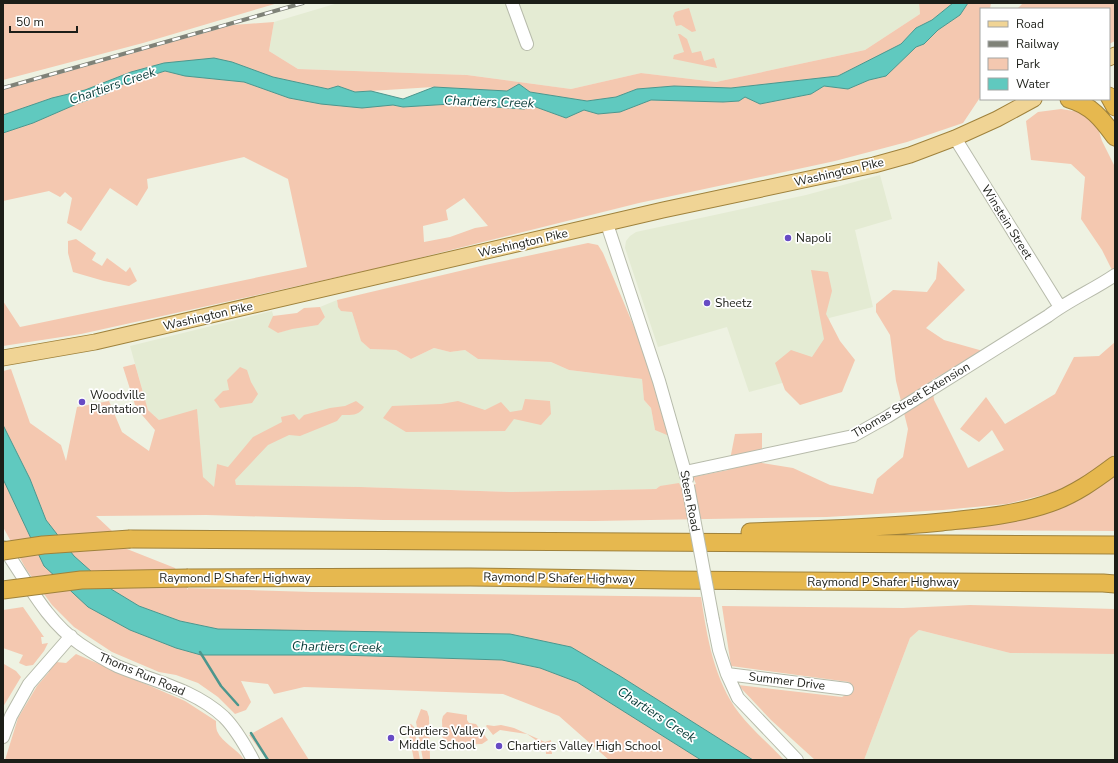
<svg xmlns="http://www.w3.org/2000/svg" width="1118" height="763" font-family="'Nunito Sans',sans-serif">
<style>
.built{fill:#e4ebd3}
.green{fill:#f4c8b0;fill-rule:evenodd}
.water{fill:#60c9bf;stroke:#4c968d}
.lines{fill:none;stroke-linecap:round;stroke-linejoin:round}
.stream{stroke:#4c968d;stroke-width:2.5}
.minor-casing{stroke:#b7bbab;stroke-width:14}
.major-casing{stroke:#9f823c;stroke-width:17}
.highway-casing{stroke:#9f823c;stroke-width:19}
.minor{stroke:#fff;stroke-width:12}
.major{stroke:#f0d495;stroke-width:15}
.highway{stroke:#e6b84f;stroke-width:17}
.rail-casing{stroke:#7f8278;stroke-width:4}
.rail{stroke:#fff;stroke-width:2.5;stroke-dasharray:8;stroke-linecap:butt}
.minor-bridge-casing{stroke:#b7bbab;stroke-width:14;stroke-linecap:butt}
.highway-bridge-casing{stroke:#9f823c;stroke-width:19;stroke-linecap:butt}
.minor-bridge{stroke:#fff;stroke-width:12}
.highway-bridge{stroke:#e6b84f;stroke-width:17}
.poi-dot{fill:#674bc4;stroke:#fff;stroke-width:1.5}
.labels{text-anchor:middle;stroke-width:3.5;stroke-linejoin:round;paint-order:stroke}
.street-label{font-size:12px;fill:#1c1e18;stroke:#fff}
.poi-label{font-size:12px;fill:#1c1e18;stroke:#fff;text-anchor:start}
.water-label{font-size:13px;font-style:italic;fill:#063a36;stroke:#fff}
</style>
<rect width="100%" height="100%" fill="#eef2e2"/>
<path class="built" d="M338,3H919L920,14L865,50L716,82L641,73L571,89L467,75L298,69L269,51L274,22Z
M880,175L892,219L855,230L873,307L829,318L840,367L749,392L727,327L658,347L625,248L626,241L630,236L636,232L806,195Z
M337,300L338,307L352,312L361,340L370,349L396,350L411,359L434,348L450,352L465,350L478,359L551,362L569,370L642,379L644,400L651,408L655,430L670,429L681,487L660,486L656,489L511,492L361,487L236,485L234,477L217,464L214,488L153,500L159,420L148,410L130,346L272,311L278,333L325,317L320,307Z
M919,630L1010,653L1115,654V760H864L910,638Z"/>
<path class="green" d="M3,3H278L143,43L3,80Z
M919,3H953L932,20L916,28L901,44L838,76L731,88L674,86L637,89L616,97L587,101L530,92L519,84L507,91L433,87L355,92L338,86L328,89L273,77L232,62L164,63L131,72L85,90L52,98L3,115V90L233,25L274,22L269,51L298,69L467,75L571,89L641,73L716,82L865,50L920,14Z
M968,3H991L990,9H981V96L963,123L907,142L835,161L639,203L387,266L293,287L81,334L3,346V301L20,327L307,267L288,179L244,157L147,179L148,188L137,206L110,188L81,231L67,223L72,198L65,192L60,197L49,191L3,201V133L33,123L79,103L108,93L117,86L165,71L185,76L244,82L289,98L321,104L393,105L403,107L451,104L524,109L533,106L566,118L584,110L598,114L620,112L651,100L723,102L739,101L745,97L760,104L811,94L824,86L848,89L869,80L886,76L916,47L924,44L938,30L960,15ZM464,198L488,226L475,228L450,237L424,242L423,226L448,220L446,210Z
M1023,3H1115V41L1109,44V9H1017Z
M689,8L696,31L692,32L681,25L676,26L673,16L675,12Z
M678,34H680L687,39L692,53L701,51L704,61L714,58L717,68L673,59L674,55L684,52Z
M1061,109L1080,112L1096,122L1102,141L1115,167V276L1102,250L1081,219L1085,177L1071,164L1031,160L1026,121L1038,112Z
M76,239L96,253L92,260L102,266L107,258L126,272L130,267L137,281L129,286L104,281L73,272L68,253V241Z
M588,243L598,245L603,253L637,334L670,429L667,435L655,430L651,408L644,400L642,379L569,370L551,362L478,359L465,350L450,352L434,348L411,359L396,350L370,349L361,341L352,312L341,311L338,307L337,300L485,265Z
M938,261L965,290L926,328L944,340L983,351L932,380L934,400L968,468L1004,450L992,430L979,442L960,429L986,397L1005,424L1055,394L1074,357L1099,356L1115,342V453L1110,459L1082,479L1051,493L1007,504L943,510L827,517L594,521L383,520L206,515L96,516L111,530L127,549L175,568L188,590V588L312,592L701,597C707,637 714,680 739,713C752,730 770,745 784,760H753L620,676L571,647L509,634L218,629L180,621L139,606L111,589L74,556L46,520L30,479L3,425V371L11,369L30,423L61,445L66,461L77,407L109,401L122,432L149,451L155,430L136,408L123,367L135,364L148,410L159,420L197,409L203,477L214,487L217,464L228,467L253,437L282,422L281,417L294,414L299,420L304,415L330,408L345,406L356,401L364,407C359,416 351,415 342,415L337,421L300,436L289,435L268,445L235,480L236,485L361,487L511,492L656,489L660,486L679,483L681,487L696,484L693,477L728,470L735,434L762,433V463L793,468L830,485L873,494L877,479L903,457L908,429L896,381L890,335L876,312V304L893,290L927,292L936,279Z
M811,270L828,272L832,291L826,314L840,341L855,360L842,392L800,405L785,390L775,363L791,350L812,357L824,339Z
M320,307L325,317L318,325L292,329L278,333L268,327L273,316L297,313L304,308Z
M240,367L247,370L251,382L258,394L252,403L220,408L214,400L223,391L229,390L227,380Z
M525,399L550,401L551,414L541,425L514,419L505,431L406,432L383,418L392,406L441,404L458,401L485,410L501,402L510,412L522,410Z
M1115,472V531L949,530V527L1033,516L1077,501Z
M3,479L14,501L88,607L130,630L176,648L201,655H339L502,660L540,668L577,682L701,760H609L559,716L503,694L304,687L274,694L268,684L241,681L251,702L246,710L235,714L218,697L198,683L176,675L159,672L112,652L74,627L52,605L26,569L3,527Z
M970,605L1115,609V654L1010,653L919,630L910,638L864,760H815L771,720L738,685L842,697L854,690L849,682L731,666L722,606L903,608Z
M23,607L44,637H41L42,644L48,643L44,651L33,665L26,666L19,663L23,655L3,648V610Z
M76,654L185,701L216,721C216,724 216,728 217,731C222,743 238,749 244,760H5L18,718L37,686L49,672V668L52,665L56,662L66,663Z
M4,664L16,671L21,677L3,707Z
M421,709L427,711L429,717L430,760H423L416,722Z
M447,712L467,715V720L469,723L476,724L488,740L482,744L454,745V750H443L442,720L443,716Z
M282,717L309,760H267L249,735Z
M411,724L414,727L420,760H414L407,725Z
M487,725L494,726L501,725L514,728L545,742L551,740L552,754H546V747L527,734L500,730L493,735L486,726Z"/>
<path class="water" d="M953,3H968L960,15L938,30L924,44L916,47L886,76L869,80L848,89L824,86L811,94L760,104L745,97L739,101L723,102L651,100L620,112L598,114L584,110L566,118L533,106L524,109L451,104L403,107L393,105L362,108L321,104L289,98L244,82L185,76L165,71L117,86L108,93L79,103L33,123L3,133V115L52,98L85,90L131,72L164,63L214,58L232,62L273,77L328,89L338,86L355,92L371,91L403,99L434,87L507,91L519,84L530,92L587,101L616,97L637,89L674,86L731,88L838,76L901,44L916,28L932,20Z
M3,425L30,479L46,520L74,556L111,589L139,606L180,621L218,629L510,634L571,647L620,676L753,760H701L577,682L540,668L502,660L339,655H201L176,648L130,630L88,607L44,566L3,479Z"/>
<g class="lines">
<path class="stream" d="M200,652L221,686L238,705
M251,733L268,760"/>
<g class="minor-casing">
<path id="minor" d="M512,3L527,44
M955,138L1060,307
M607,224L659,381L687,479
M685,472L853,436L887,417L1048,316C1069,300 1093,290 1115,275
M3,547C27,581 45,620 80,644C92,652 105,660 117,666C153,681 194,689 224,717C236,729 245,745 253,760
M713,620L719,650L727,674L738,698L797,760
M727,674L847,689
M3,737L11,716L29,684L71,636"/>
</g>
<g class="major-casing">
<path id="major" d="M1109,58L1115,55
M3,358L95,342L663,210L874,165L910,155L955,138L997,119L1034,99"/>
</g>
<g class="highway-casing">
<path id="highway" d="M1109,96L1115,107
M1069,99C1091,105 1102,119 1115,137
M750,532C814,530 878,528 942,522C978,518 1016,515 1050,503C1074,495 1095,480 1115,465
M130,539L1115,545
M188,578L470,577L671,580L1103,583L1115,584"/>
</g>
<use href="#minor" class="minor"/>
<use href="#major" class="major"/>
<use href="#highway" class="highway"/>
<g class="rail-casing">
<path id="rail" d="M3,88L303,3"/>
</g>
<use href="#rail" class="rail"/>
<g class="minor-bridge-casing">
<path id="minor-bridge" d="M688,486L713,620"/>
</g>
<g class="highway-bridge-casing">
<path id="highway-bridge" d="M3,551L43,545L130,539
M3,590L81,580L188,578"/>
</g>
<use href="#minor-bridge" class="minor-bridge"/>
<use href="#highway-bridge" class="highway-bridge"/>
</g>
<g class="poi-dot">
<circle cx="788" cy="238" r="4"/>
<circle cx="707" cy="303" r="4"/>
<circle cx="82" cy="402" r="4"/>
<circle cx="391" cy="738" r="4"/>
<circle cx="499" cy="746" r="4"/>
</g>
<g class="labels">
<g class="street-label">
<text transform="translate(839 172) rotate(-13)" y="4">Washington Pike</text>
<text transform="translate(1007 222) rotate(58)" y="4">Winstein Street</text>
<text transform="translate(523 243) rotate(-13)" y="4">Washington Pike</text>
<text transform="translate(208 316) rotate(-13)" y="4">Washington Pike</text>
<text transform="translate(911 400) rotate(-31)" y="4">Thomas Street Extension</text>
<text transform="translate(690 501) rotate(79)" y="4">Steen Road</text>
<text x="235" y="582">Raymond P Shafer Highway</text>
<text transform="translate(559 578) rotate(1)" y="4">Raymond P Shafer Highway</text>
<text x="883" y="586">Raymond P Shafer Highway</text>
<text transform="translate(142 674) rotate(23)" y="4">Thoms Run Road</text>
<text transform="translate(787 681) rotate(7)" y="4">Summer Drive</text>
</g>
<g class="poi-label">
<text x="796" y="242">Napoli</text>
<text x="715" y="307">Sheetz</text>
<text x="90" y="399">Woodville<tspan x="90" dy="14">Plantation</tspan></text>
<text x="399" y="735">Chartiers Valley<tspan x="399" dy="14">Middle School</tspan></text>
<text x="507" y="750">Chartiers Valley High School</text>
</g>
<g class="water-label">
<text transform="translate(112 85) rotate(-19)" y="5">Chartiers Creek</text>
<text transform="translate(489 101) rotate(2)" y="5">Chartiers Creek</text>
<text transform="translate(337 646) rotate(1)" y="5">Chartiers Creek</text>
<text transform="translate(657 714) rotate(33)" y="5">Chartiers Creek</text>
</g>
</g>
<rect width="1118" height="763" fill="none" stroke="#1c1e18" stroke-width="8"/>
<rect x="980" y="8" width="130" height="92" fill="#ffffff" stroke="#a4a5a3"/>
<rect x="988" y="21" width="20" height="6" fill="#f0d495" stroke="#a4a5a3"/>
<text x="1016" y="28" font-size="12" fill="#1c1e18">Road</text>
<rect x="988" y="41" width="20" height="6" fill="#7f8278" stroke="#a4a5a3"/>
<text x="1016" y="48" font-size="12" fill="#1c1e18">Railway</text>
<rect x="988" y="58" width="20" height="12" fill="#f4c8b0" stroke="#a4a5a3"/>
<text x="1016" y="68" font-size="12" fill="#1c1e18">Park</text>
<rect x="988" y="78" width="20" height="12" fill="#60c9bf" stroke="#a4a5a3"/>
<text x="1016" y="88" font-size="12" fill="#1c1e18">Water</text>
<path d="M10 26v6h67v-6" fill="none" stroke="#1c1e18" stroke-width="2"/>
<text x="16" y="26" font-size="12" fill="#1c1e18" stroke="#ffffff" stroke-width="3" paint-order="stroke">50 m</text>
</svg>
